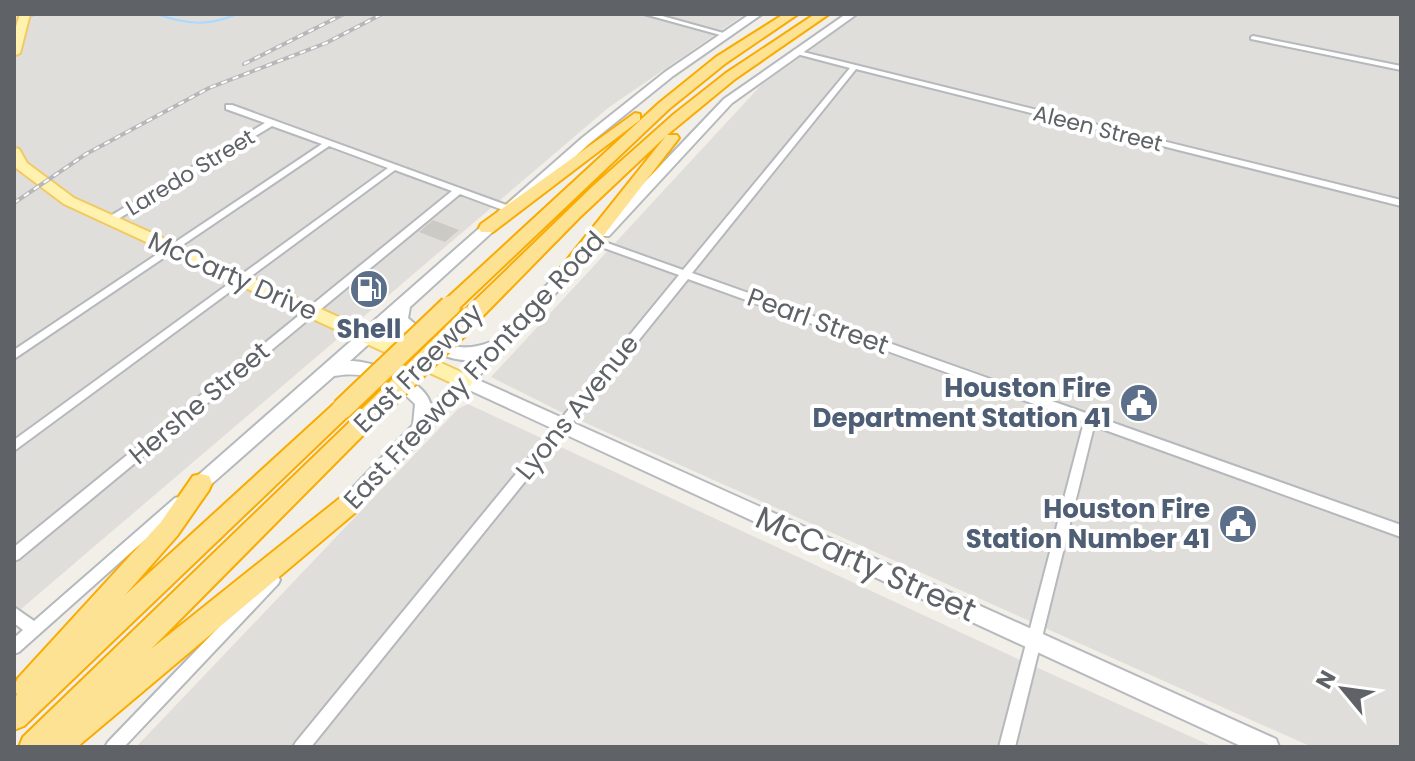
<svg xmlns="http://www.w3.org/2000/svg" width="1415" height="761" font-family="Poppins,sans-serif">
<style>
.industrial{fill:#e0deda}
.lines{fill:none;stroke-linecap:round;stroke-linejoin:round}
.stream{stroke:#aadaff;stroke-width:2}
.building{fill:#cccac5}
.minor-casing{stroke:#b5b8bc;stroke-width:4}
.secondary-casing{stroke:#b6babf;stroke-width:4}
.primary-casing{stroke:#f2c960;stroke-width:4}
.motorway-casing{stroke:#f9ab00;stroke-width:4}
.minor{fill:#fff;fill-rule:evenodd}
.secondary{fill:#fff;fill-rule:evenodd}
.primary{fill:#fff2af;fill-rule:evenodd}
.motorway{fill:#fde293;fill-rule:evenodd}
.rail-casing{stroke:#b6b7b8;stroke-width:4}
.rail{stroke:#fff;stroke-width:2;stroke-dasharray:6;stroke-linecap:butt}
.motorway-bridge-casing{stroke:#f9ab00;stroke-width:24;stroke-linecap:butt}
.motorway-bridge{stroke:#fde293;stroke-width:20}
.labels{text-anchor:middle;stroke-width:8;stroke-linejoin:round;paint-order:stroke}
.far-street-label{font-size:22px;fill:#5f6368;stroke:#fff}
.street-label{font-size:26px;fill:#5f6368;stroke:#fff}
.service-label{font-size:26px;font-weight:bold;fill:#4e5e75;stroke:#fff;text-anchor:end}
.near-street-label{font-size:32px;fill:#5f6368;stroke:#fff}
</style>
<rect width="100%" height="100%" fill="#f1efe8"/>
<path class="industrial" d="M14,14H745L608,108L14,615Z
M862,14H1401V747H1312L559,411L491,377L764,82L789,61Z
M468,404L1018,659L1214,747H136L458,409Z"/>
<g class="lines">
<path class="stream" d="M156,14C186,24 207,27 237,14
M30,17L38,14"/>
</g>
<path class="building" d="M433,220L459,230L445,242L419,232Z"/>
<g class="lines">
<g class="minor-casing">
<path id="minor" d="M644,14H655L727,34L724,36Z
M1253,36L1401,66V70L1251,39V37Z
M795,50L1401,200V206L856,69L692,273L1401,525V537L1094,426L1015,747H999L1084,422L688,279L311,747H293L296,742L679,275L593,244V240H599L683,270L850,68L793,53V51Z
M226,105H232L509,206L510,208L509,210H503L460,194L19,559L14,561V547L452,191L395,170L14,451V440L388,168L329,146L14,359V350L322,144L272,126L113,222H107V218L265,123L226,109Z
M179,497L183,498L185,502L183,506L19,652L14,654V638L23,630L14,623V607L34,621L175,498Z
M273,574L278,576L280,580L278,584L124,747H105L108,742L268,576Z"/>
</g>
<g class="secondary-casing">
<path id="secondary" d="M750,14H762L673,76L590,143L410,307L408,318C436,343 458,356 493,341L570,261H580L582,264L580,267L476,379L1276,739L1279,747H1243L467,389L354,511L348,513L342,511L339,505L342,499L413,425L415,404C394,381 363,370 334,376L207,488L201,491L195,488L192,483L195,478L582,138L665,72ZM394,321C410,343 448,363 475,360L431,406C427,380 374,361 350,361Z
M846,14H857L732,103L609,236H599V230L724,99Z"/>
</g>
<g class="primary-casing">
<path id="primary" d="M20,14H30L20,53L14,56V33Z
M14,148L19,149L27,163L74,198L470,376L473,381L470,386H458L64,204L16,168Z"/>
</g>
<g class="motorway-casing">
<path id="motorway" d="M784,14H798L726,63L669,109L456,311H444L441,306L444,301L659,103L716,57Z
M815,14H829L735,79L667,135H677L679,138L569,280L563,282L554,276L666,136L579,218L478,321H464L462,316L464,311L593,186L674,114L726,73Z
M635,113L640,114V120L493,232H481L479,228L481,224Z
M342,401L349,403L352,409L349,415L24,726L14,730V697L17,695L14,686L18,678L161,522L193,476L201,474L209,476L212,483L209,490L177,536L125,595L335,403Z
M365,412L372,414L375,420L372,426L151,649L340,498L348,495L356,498L359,505L356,512L77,747H19L23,737L358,414Z"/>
</g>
<use href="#minor" class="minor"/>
<use href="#secondary" class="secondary"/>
<use href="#primary" class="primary"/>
<use href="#motorway" class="motorway"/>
<g class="rail-casing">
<path id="rail" d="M244,64L344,14
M14,203L86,154L209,88L326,43L382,14"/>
</g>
<use href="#rail" class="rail"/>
<g class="motorway-bridge-casing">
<path id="motorway-bridge" d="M342,409L450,306
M365,420L471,316"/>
</g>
<use href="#motorway-bridge" class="motorway-bridge"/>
</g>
<defs>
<g id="fuel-disc" transform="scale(2)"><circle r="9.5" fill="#5c6f8a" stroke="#fff"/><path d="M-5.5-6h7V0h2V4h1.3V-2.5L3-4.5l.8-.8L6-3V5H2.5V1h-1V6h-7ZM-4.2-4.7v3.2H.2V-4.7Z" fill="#fff"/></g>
<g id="civic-disc" transform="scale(2)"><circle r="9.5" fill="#5c6f8a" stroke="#fff"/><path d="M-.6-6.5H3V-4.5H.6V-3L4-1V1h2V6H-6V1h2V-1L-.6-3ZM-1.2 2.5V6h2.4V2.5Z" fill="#fff"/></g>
</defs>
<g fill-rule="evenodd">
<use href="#fuel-disc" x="369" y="289"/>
<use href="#civic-disc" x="1139" y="403"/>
<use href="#civic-disc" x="1238" y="524"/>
</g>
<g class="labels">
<g class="far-street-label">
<text transform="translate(1098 128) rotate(14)" y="8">Aleen Street</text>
<text transform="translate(190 172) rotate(-31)" y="8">Laredo Street</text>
</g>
<g class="street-label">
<text transform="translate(233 276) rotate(24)" y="9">McCarty Drive</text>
<text transform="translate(818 321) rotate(20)" y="9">Pearl Street</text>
<text transform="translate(418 368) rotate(-45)" y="9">East Freeway</text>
<text transform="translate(474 370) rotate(-47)" y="9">East Freeway Frontage Road</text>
<text transform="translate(199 403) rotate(-40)" y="9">Hershe Street</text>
<text transform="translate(577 407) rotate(-51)" y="9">Lyons Avenue</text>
</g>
<g class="service-label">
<text x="369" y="338" text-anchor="middle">Shell</text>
<text x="1111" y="397">Houston Fire<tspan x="1111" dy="30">Department Station 41</tspan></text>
<text x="1210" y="518">Houston Fire<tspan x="1210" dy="30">Station Number 41</tspan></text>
</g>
<g class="near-street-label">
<text transform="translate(866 564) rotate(24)" y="11">McCarty Street</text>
</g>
</g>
<rect width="1415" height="761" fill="none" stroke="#5f6368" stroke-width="32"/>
<g transform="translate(1343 689) rotate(299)" stroke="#ffffff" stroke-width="6" paint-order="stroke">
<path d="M0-6L14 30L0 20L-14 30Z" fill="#5f6368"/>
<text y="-12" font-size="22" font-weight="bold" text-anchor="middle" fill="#5f6368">N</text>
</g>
</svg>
